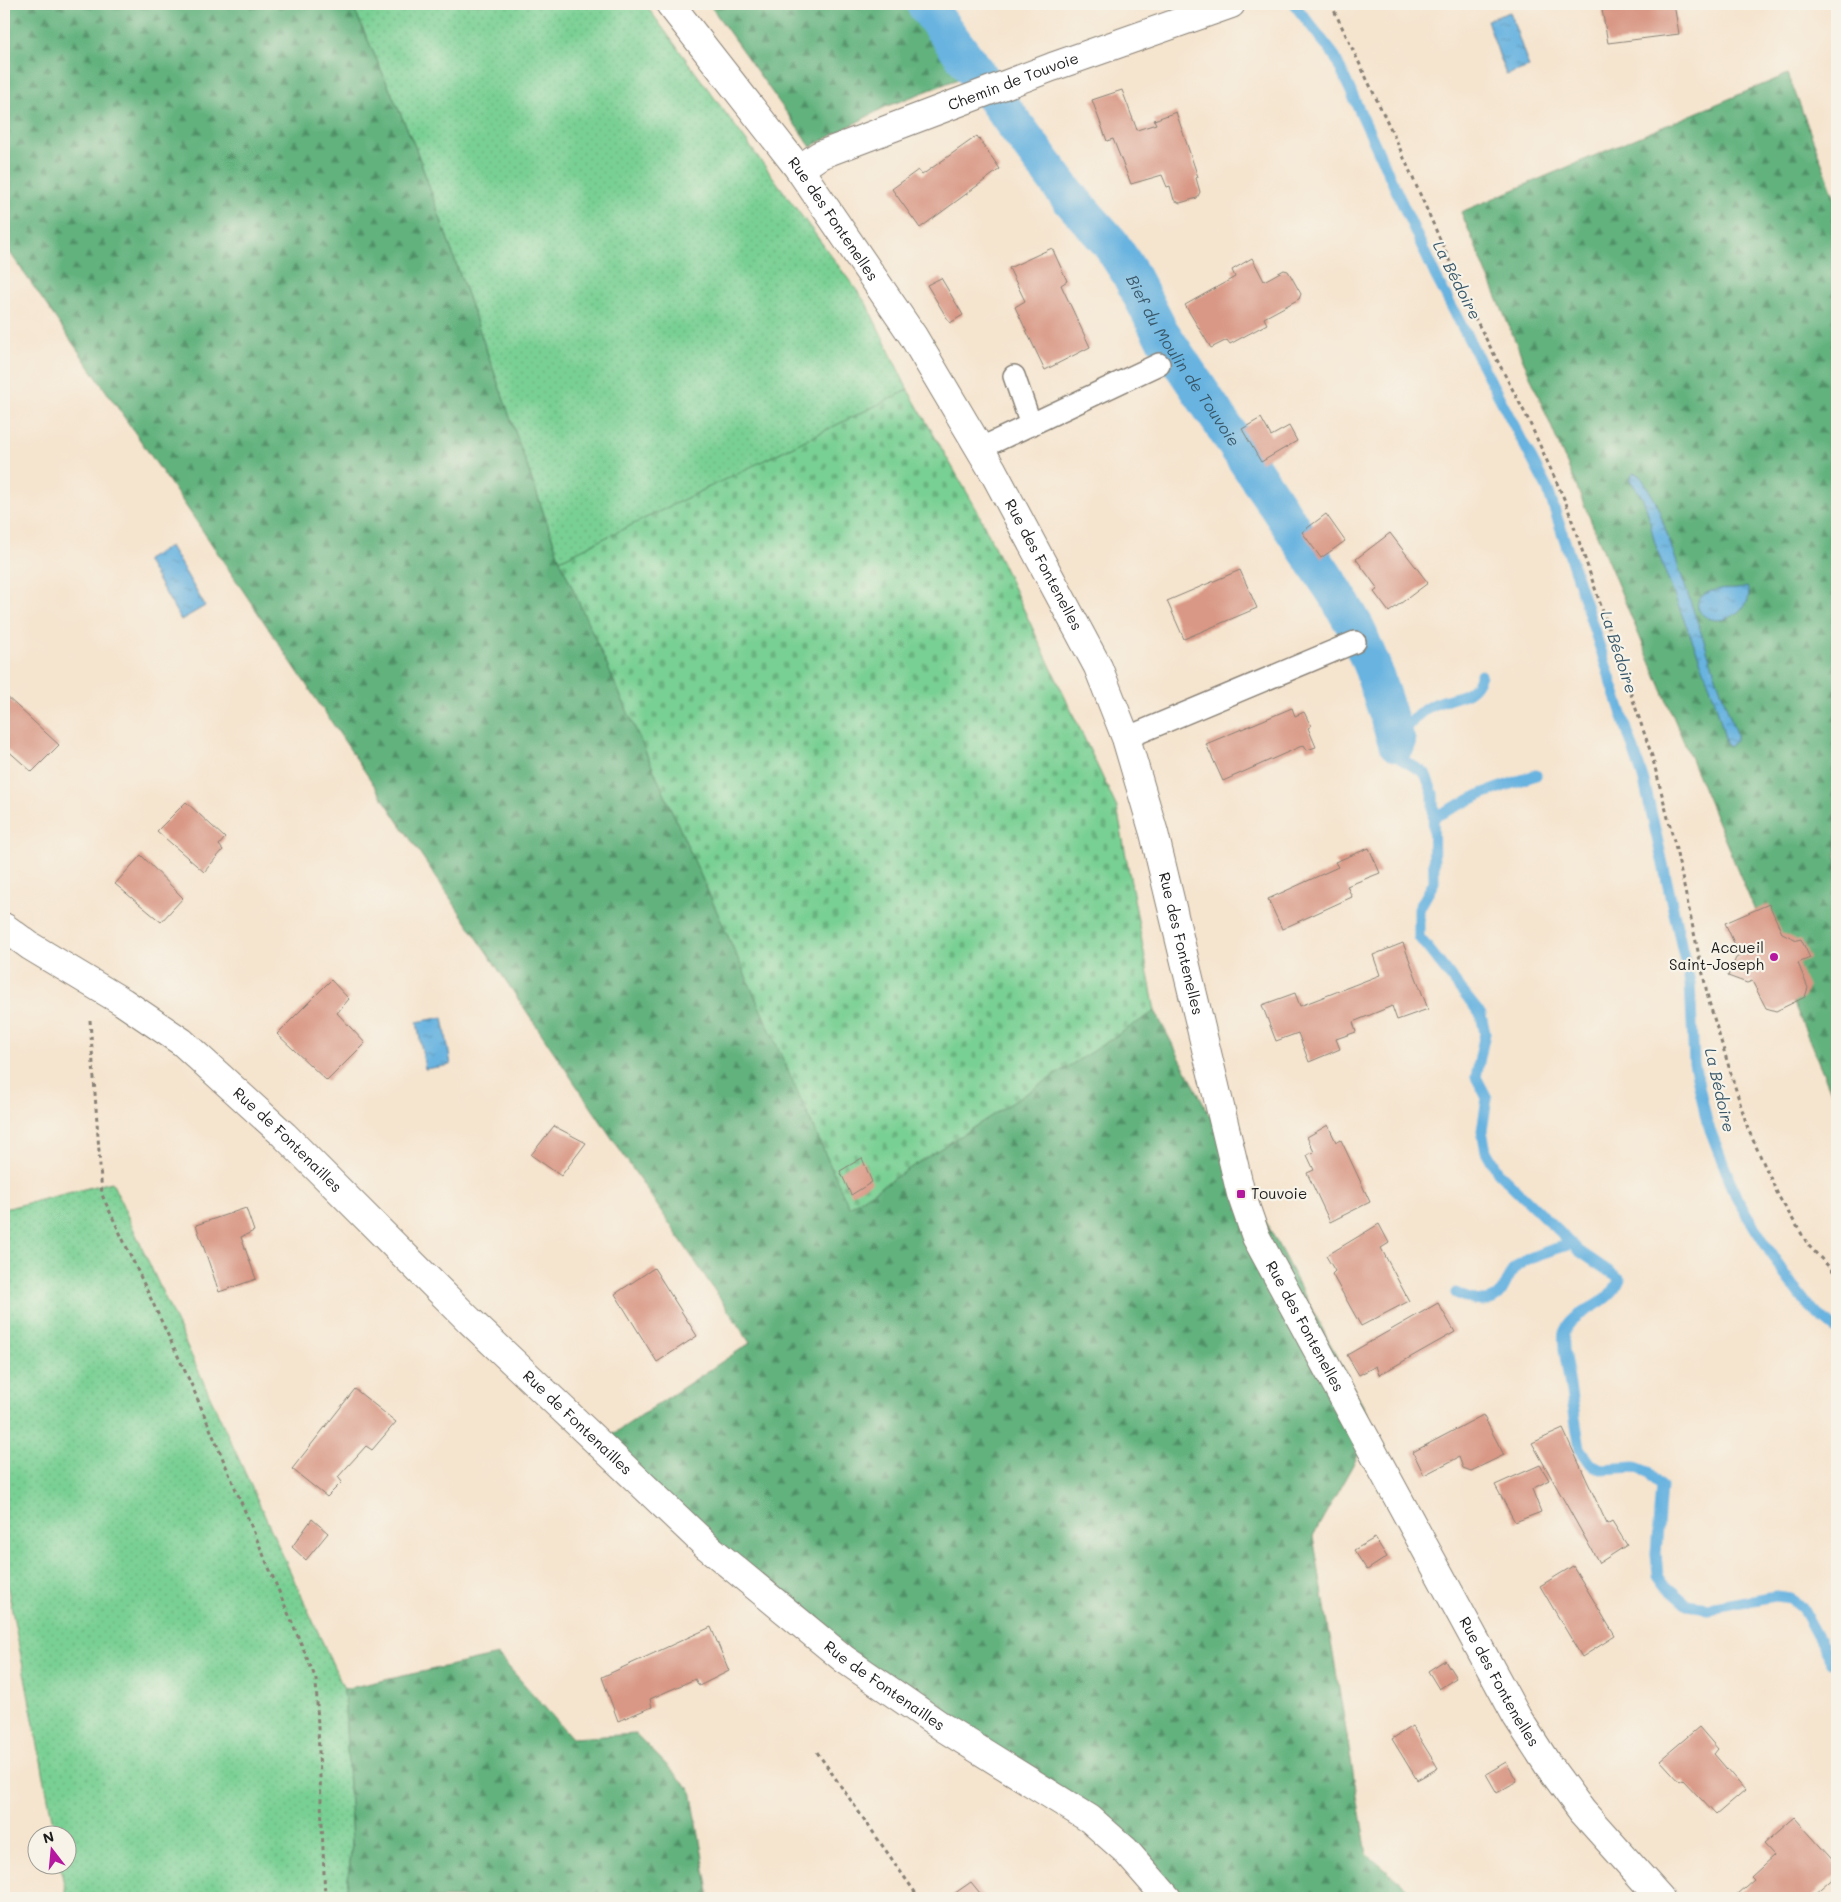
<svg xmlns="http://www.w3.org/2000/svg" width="1841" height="1902" font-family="Mali,sans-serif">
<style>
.grass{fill:url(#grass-dots);stroke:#4a7658}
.forest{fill:url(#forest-firs);stroke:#3f674d}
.cemetery{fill:url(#cemetery-stones);stroke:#4a7658}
.water{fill:url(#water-ripples);stroke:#42687e}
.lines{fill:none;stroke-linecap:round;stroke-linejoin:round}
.stream{stroke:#67b3e0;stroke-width:11}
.canal{stroke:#67b3e0;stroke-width:38}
.building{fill:#d99885}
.service-casing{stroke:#888075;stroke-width:24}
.minor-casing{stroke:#888075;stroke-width:30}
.tertiary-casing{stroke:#888075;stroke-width:30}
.path{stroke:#888075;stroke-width:3;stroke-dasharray:4 4;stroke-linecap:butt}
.service{stroke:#fff;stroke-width:21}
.minor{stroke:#fff;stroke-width:28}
.tertiary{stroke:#fff;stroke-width:28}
.poi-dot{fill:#b5179e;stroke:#f7f3e8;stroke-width:2}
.labels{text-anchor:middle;stroke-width:4.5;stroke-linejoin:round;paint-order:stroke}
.street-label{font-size:15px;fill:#1c1c1c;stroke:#f7f3e8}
.poi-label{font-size:15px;fill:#1c1c1c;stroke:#f7f3e8;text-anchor:end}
.water-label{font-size:16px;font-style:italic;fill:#3a586a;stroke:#f7f3e8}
</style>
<defs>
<pattern id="grass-dots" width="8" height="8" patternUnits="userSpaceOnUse" patternTransform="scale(1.25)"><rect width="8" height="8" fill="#79d094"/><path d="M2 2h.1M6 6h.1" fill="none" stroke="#68b27f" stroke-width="1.8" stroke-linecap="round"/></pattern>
<pattern id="forest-firs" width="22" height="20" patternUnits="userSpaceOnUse" patternTransform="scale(1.25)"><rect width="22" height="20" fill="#62b27e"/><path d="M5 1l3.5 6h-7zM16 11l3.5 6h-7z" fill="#509066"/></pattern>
<pattern id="cemetery-stones" width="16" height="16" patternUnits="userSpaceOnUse" patternTransform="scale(1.25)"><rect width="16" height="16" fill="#79d094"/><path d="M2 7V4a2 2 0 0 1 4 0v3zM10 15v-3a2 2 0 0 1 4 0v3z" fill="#68b27f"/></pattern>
<pattern id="water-ripples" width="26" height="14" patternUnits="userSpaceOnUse" patternTransform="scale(1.25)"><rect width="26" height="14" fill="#67b3e0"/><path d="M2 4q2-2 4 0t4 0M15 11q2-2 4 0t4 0" fill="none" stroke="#5491b5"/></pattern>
</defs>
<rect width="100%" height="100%" fill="#f7f3e8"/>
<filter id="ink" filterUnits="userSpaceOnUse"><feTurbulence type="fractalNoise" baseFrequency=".02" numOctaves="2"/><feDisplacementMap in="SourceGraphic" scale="10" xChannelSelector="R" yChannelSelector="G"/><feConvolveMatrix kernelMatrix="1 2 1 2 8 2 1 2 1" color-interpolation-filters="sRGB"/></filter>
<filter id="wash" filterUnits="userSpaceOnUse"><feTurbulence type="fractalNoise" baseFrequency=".0096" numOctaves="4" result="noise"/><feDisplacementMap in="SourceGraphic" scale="20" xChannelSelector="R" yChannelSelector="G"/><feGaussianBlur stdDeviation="1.12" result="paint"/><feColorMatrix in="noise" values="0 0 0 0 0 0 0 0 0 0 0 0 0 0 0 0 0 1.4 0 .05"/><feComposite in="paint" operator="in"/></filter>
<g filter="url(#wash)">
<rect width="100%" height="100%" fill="#f5e4ce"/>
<path class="grass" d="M352,4H645L866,303L908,390L560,560L416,149Z
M112,1182L344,1689L352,1843L346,1898H67L60,1865L68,1864V1834H55L4,1568V1209Z"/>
<path class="forest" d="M4,4H352L416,149L560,560L849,1207L1155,1011L1374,1427L1313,1536L1367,1854L1418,1898H1167L1158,1886L944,1728L598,1444L750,1343L190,512L4,244Z
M709,4H947L992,66L885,107L811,147Z
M1788,74L1837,203V1106L1461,212Z
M498,1655L572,1738L636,1734L691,1790L710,1898H346L352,1843L344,1689Z"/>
<path class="cemetery" d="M908,390L977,510L1117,808L1155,1011L849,1207L560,560Z"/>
<path class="water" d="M1510,12L1529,67L1506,75L1487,20Z
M1633,473L1640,475L1656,502L1736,734V741L1729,746L1726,744C1712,675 1678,613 1656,546C1651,532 1650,516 1644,502C1642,494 1634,487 1630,480Z
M170,546L205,606L181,620L146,560Z
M1747,587C1750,594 1749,600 1745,605C1718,638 1682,608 1705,594C1718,586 1734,592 1747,587Z
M443,1017L451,1065L425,1069L417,1022Z"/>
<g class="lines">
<path class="stream" d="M1294,4L1334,55L1436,277L1548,490L1644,781L1690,983L1694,1063L1707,1122L1737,1199L1784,1274L1809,1307L1837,1330
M1481,675C1471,704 1447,693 1424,710C1412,719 1405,731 1397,743L1401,759L1425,773L1433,794L1434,882L1419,909V937L1481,1015L1485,1033L1476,1077L1487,1098L1482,1131L1486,1151L1498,1172L1579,1251L1620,1279C1608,1309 1573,1308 1564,1333C1563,1337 1564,1344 1564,1349L1580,1449L1591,1464L1601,1469L1635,1467L1648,1472L1661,1486L1656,1554L1658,1575L1666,1586L1688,1605L1708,1608L1776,1596L1790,1598L1802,1608L1832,1663L1837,1662
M1434,817L1484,793L1536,775
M1456,1293C1469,1300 1491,1307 1501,1292C1506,1285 1509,1274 1515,1268C1529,1255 1553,1250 1571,1244"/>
<path class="canal" id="s1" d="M925,4L1068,196L1110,243L1129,272L1159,330L1335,592L1356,628L1373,669L1397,743"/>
</g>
<g id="blocks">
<path class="building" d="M1601,4H1674L1679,34L1608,43Z
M1122,90L1137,130L1156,124L1154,120L1176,112L1198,177L1196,178L1200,192L1197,198L1180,203L1174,200L1170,186L1167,187L1162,175L1131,184L1113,139L1107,141L1092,100Z
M977,136L1000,169L920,228L892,189L918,170L922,175Z
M1052,248L1067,281L1061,285L1090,347L1045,370L1015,307L1025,301L1009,268Z
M1252,258L1264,281L1284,270L1288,271L1301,294L1299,299L1264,318L1267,324L1230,344L1227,340L1211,348L1185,305L1235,277L1232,270Z
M941,278L963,315L950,323L927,285Z
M1261,418L1271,436L1289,426L1297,441L1261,462L1242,429Z
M1326,514L1345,541L1321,558L1302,532Z
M1390,533L1428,583L1389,612L1374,592L1378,589L1356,559Z
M1240,570L1257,608L1184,639L1167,601Z
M4,694L59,745L32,772L4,747Z
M1292,708L1295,716L1304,712L1311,726L1308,728L1316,747L1307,750L1304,745L1223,781L1206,744Z
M186,802L225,838L219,845L223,850L204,872L157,831Z
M1369,848L1380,873L1347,886L1352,897L1282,929L1268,899L1338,867L1335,862Z
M141,855L183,898L161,922L115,884Z
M1769,904L1782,933L1797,940L1801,939L1810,958L1798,963L1808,988L1805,997L1776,1011L1766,1008L1752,981L1747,983L1728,976L1736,958L1740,956L1725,923Z
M1403,943L1428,1009L1397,1020L1392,1006L1353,1022L1356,1032L1336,1039L1340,1049L1309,1062L1298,1033L1276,1041L1262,1005L1295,993L1300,1006L1380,975L1373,955Z
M331,980L349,999L337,1013L365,1043L327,1081L277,1034Z
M1328,1125L1336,1142L1341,1140L1370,1202L1330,1222L1307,1173L1314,1170L1307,1155L1314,1152L1307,1137Z
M554,1126L586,1143L561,1176L531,1155Z
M862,1158L872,1182L851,1195L840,1171Z
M246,1208L254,1231L241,1237L256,1279L219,1292L196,1225Z
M1379,1224L1389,1243L1381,1248L1409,1301L1361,1326L1332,1274L1335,1271L1326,1256Z
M654,1268L697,1336L657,1362L615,1294Z
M1438,1303L1455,1332L1379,1375L1376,1366L1359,1375L1347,1355Z
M355,1389L396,1422L372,1450L366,1446L338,1477L342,1482L327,1497L292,1469Z
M1483,1415L1504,1455L1471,1471L1463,1468L1459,1457L1424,1475L1413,1452Z
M1563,1429L1607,1524L1612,1521L1627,1545L1599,1563L1532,1443Z
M1540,1465L1549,1480L1532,1489L1541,1512L1515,1522L1495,1485Z
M312,1519L328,1533L306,1560L292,1547Z
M1375,1538L1387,1557L1367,1570L1354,1550Z
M1573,1566L1615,1636L1582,1657L1540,1586Z
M711,1627L729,1671L699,1686L695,1679L650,1699L652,1707L618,1721L602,1677Z
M1445,1660L1456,1678L1439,1689L1428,1671Z
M1412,1726L1438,1768L1417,1780L1392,1739Z
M1699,1727L1718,1749L1714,1754L1745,1790L1716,1815L1683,1780L1680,1782L1660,1760Z
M1506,1762L1517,1781L1497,1793L1486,1774Z
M1794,1817L1837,1865V1874L1812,1896L1814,1898H1741L1737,1895L1754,1880L1751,1877L1774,1856L1763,1844Z
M971,1882L984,1898H948Z"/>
</g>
</g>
<g filter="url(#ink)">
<use href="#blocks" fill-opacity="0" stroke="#888075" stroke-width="1"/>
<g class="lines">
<g class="service-casing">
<path id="service" d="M1014,376L1031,425
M979,449L1159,364
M1126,738L1355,642"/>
</g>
<g class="minor-casing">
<g id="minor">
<path id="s2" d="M799,169L820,155L1052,67L1231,4"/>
<path id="s3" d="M4,927L30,946L123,1002L182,1042L284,1135L469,1320L708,1547L844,1659L944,1728L1090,1819L1125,1850L1167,1898"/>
</g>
</g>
<g class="tertiary-casing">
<g id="tertiary">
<path id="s4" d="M670,4L799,169L913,336L993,471L1098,667L1126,738L1154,833L1241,1194L1256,1237L1517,1717L1548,1765L1582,1811L1660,1898"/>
</g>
</g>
<path class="path" d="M1331,4L1396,140L1474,316L1528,419L1566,503L1652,756L1675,845L1709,1002L1748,1129L1779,1197L1809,1246L1837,1275
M90,1020L102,1195L192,1386L316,1679L325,1898
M817,1752L919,1898"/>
<use href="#service" class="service"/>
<use href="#minor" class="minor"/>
<use href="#tertiary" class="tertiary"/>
</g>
</g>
<g class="poi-dot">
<circle cx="1774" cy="957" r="5"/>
<rect x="1236" y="1189" width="10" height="10" rx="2.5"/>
</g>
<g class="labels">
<g class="street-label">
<text dy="5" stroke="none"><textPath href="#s2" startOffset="232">Chemin de Touvoie</textPath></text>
<text dy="5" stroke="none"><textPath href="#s4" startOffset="270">Rue des Fontenelles</textPath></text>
<text dy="5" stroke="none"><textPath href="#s4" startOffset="675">Rue des Fontenelles</textPath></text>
<text dy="5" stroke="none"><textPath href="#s4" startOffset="1080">Rue des Fontenelles</textPath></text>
<text dy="5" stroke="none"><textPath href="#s3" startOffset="356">Rue de Fontenailles</textPath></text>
<text dy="5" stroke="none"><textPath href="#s4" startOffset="1485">Rue des Fontenelles</textPath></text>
<text dy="5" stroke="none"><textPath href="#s3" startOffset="761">Rue de Fontenailles</textPath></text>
<text dy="5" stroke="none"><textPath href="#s4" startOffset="1890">Rue des Fontenelles</textPath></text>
<text dy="5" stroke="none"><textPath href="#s3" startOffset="1166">Rue de Fontenailles</textPath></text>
</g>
<g class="poi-label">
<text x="1764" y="953">Accueil<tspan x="1764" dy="17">Saint-Joseph</tspan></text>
<text x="1251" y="1199" text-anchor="start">Touvoie</text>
</g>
<g class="water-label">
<text transform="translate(1457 280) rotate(63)" y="6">La Bédoire</text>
<text dy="6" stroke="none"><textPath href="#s1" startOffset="441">Bief du Moulin de Touvoie</textPath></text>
<text transform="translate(1619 652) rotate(72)" y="6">La Bédoire</text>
<text transform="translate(1720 1090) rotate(77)" y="6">La Bédoire</text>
</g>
</g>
<rect width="1841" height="1902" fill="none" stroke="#f7f3e8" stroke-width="20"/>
<g transform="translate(52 1850) rotate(344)"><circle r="24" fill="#f7f3e8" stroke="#9f9d96"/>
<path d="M0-4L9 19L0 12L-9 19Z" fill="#b5179e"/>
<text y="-8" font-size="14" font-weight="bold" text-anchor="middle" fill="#1c1c1c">N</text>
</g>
</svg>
